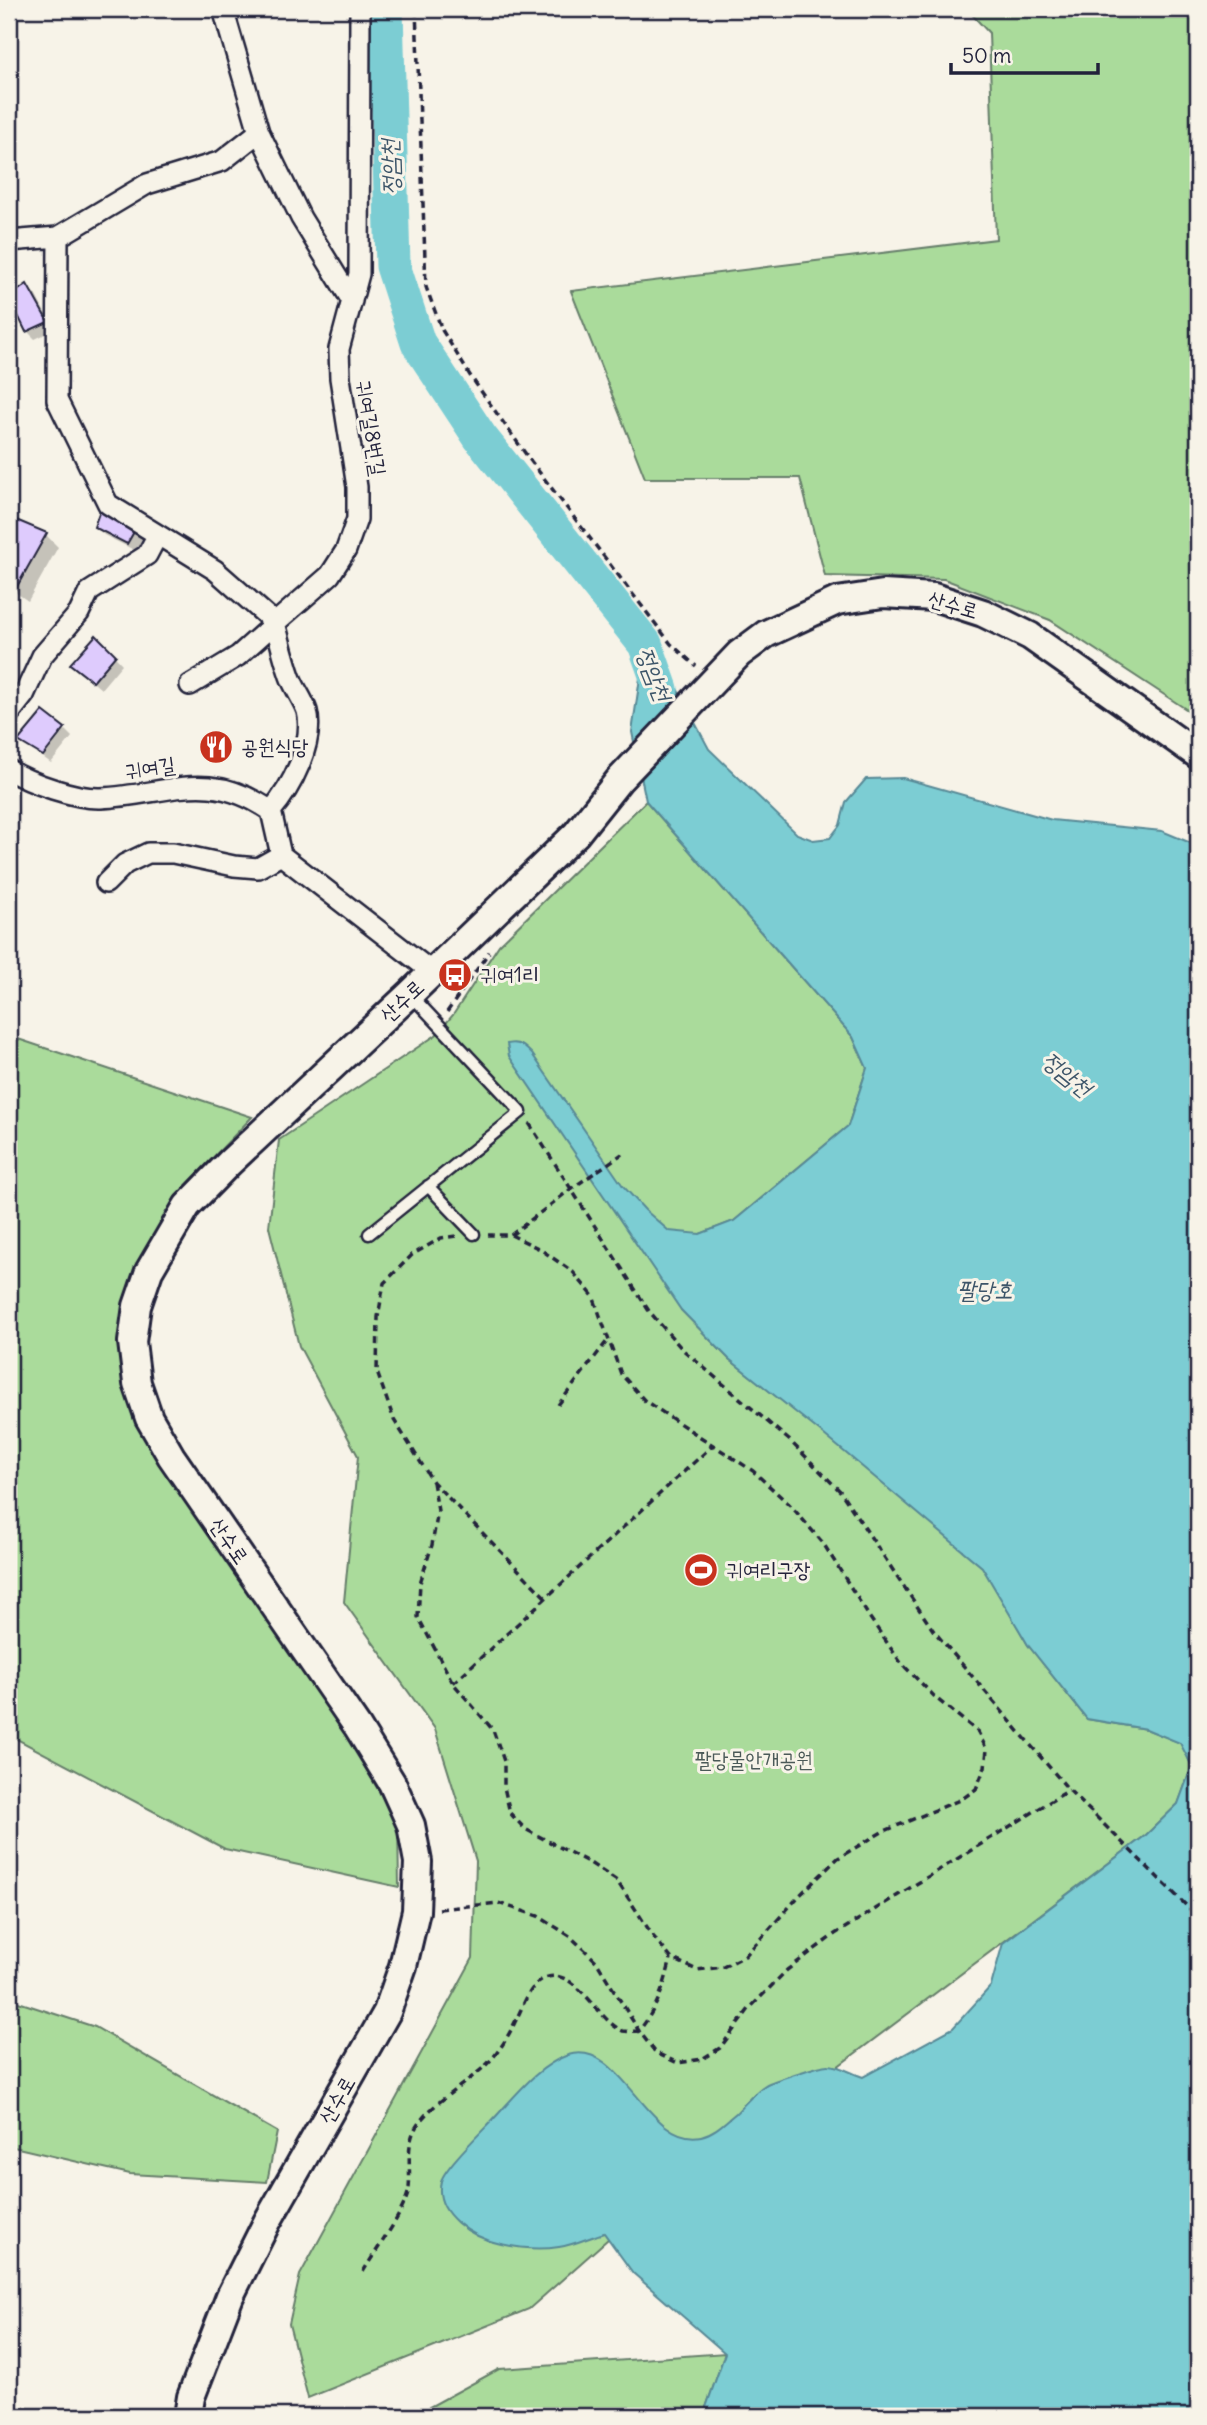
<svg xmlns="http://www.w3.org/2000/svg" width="1207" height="2425" font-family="Delius,'Poor Story',sans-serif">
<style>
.green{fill:#aadb9b;stroke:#667e6b;stroke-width:2}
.water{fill:#7ccdd3;stroke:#588996;stroke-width:2}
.shadow{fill:#0003}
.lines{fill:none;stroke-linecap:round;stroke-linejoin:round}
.river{stroke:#7ccdd3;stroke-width:35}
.building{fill:#decbfd;stroke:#22223b;stroke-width:2}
.lane-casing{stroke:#22223b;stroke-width:15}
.street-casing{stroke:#22223b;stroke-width:24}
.secondary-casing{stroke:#22223b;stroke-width:32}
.path{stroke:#22223b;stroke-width:3.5;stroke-dasharray:7 5;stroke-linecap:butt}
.lane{stroke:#f7f3e8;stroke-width:10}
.street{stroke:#f7f3e8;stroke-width:19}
.secondary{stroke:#f7f3e8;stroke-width:26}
.labels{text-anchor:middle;stroke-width:6;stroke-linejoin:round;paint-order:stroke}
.street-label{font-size:21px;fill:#22223b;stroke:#f7f3e8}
.poi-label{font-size:21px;fill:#22223b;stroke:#f7f3e8;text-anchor:start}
.park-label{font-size:21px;fill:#4b5a58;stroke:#f7f3e8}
.water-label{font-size:23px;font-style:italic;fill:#3d5569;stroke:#f7f3e8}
</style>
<rect width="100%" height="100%" fill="#f7f3e8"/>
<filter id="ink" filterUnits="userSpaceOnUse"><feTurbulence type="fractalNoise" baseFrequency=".0143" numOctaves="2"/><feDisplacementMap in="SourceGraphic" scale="14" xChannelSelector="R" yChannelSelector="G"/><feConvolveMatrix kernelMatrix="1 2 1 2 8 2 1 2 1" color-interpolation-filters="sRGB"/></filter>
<g filter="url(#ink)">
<path class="green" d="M967,9H1198V717L1050,620L944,579L825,576L800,478H645L571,291L996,239L989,33Z
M646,801L853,1037L867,1068L848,1126L734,1221L700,1234L681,1310L729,1359L823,1433L983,1567L1028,1645L1087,1719L1146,1729L1181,1743L1192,1766L1178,1804L1146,1835L608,2239L529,2309L308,2398L289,2324L300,2275L473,1958L476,1861L435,1729L344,1602L358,1456L299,1346L269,1227L279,1140L436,1035L453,1015L499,945Z
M9,1036L252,1117L176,1196L141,1259L120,1322L124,1381L150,1448L336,1717L398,1824L399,1887L225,1849L9,1735Z
M9,1999L95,2027L277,2132L267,2182L130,2174L9,2146Z
M725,2353L703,2416H413L499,2369Z"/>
<path class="water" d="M645,644L673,681L709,749L797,834L813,840L830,838L840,825L846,802L866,779L903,778L1052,820L1162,831L1198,846V2416H703L725,2353L633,2273L604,2233C590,2237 574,2245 559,2247C541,2250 519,2248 501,2244C473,2238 433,2214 441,2181C446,2165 487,2127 499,2113C519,2091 540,2065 568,2055C622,2038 647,2147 701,2136C715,2133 725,2122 736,2113C745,2104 756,2090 767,2084C774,2081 822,2064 828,2065C839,2065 853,2074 863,2077L953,2028L991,1986L1003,1943L1146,1835L1178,1804L1192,1766L1180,1743L1146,1729L1087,1719L1028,1645L982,1567L823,1434L729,1359L681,1310L509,1056L507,1044C519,1041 524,1046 532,1054L623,1186L645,1210L669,1231L700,1234L734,1221L848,1126L867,1068L853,1037L646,801L632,732Z"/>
<path class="shadow" d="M27,287L35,294L54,330L35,339L27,331L9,298Z
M101,512L134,531L142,539L136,551L104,535L96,527Z
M9,519L46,535L58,547L28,601L9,588Z
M96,637L122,664L101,689L80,671Z
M64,729L72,737L51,763L21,741Z"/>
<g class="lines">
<path class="river" d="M386,9L393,266L418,343L480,437L645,644L661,689"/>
</g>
<path class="building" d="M27,284L48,322L26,332L9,297Z
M100,510L135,530L127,544L94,527Z
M9,517L47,533L15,590L9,586Z
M96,635L116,655L93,682L70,664Z
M43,711L65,728L43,756L18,741Z"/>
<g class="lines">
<g class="lane-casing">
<path id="lane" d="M428,1186L474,1234
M369,1234L521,1112L410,994"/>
</g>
<g class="street-casing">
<path id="street" d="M223,9L259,132L301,218L352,301
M58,237L57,400L108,504L215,570L275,623L238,656L190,685
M9,241L58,237L147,184L222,161L259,132
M9,714L24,695L42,656L79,613L89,592L147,555L157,536
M9,770C30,783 76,799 101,798C168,795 208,767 271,811L281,855L432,972
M271,811C291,788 315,743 307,711C303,699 294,688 290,676C284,659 280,641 275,623L330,575L346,550L357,519V487L340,378L339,349L359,274L360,9
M106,883L125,864L148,853H173L234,866L258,868L281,855"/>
</g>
<g class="secondary-casing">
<path id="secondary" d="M188,2416L191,2397L230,2296L267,2222L387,2012L403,1966L416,1911L418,1862L411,1825L392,1783L357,1726L171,1456L149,1418L137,1383L132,1342L137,1306L149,1271L187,1206L229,1163L410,994L576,834L619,780L739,654L766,634L837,601L883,594L934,597L983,613L1030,636L1198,755"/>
</g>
<path class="path" d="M416,9L426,287L442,330L471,377L530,460L671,644L696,666
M447,1012L489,952
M529,1123L649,1311L682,1349L789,1440L840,1491L933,1630L1039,1755L1069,1790L1198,1917
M511,1235L571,1189L622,1154
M456,1236L441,1238L412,1255L384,1283L378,1317L377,1372L394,1420L433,1482L546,1598
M558,1405L608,1340
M433,1482L438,1511L432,1545L420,1583L418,1617L453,1683L493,1730L504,1761V1787L510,1813L525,1829L590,1863L617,1881L653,1936L671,1958L697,1970L723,1967L745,1956L800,1895L838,1858L882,1832L962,1799L976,1789L985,1767L987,1750L978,1732L937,1699L901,1663L870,1618L823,1543L791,1506L753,1471L645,1401L621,1374L593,1296L573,1272L540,1249L511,1235H488
M453,1683L712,1446
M439,1909L498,1903L538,1916L570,1936L596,1961L639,2031L656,2053L678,2063L702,2059L720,2048L749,2009L787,1970L835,1934L1069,1790
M363,2272C375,2251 406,2211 409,2188C411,2169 406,2149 414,2131C426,2106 465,2085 485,2066C499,2053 509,2035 517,2018C524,2004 531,1981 548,1977C577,1969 599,2022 623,2031C628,2032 634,2031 639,2031C658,2006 664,1988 671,1958"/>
<use href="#lane" class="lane"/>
<use href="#street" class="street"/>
<use href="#secondary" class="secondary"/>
</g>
</g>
<defs>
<g id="restaurant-disc" transform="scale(1.75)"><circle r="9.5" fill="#c8321e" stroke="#f7f3e8"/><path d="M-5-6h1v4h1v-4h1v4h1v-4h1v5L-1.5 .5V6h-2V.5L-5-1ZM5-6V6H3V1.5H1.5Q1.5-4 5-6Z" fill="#fff"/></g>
<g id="bus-disc" transform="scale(1.75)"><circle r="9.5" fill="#c8321e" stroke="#f7f3e8"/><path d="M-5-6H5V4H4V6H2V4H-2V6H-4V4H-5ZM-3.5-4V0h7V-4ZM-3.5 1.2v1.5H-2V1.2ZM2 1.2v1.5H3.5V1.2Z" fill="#fff"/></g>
<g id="stadium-disc" transform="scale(1.75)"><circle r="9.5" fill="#c8321e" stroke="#f7f3e8"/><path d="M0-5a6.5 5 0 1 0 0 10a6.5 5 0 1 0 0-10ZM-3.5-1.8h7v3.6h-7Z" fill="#fff"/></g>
</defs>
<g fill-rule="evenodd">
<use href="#restaurant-disc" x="216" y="747"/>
<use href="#bus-disc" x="455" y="975"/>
<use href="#stadium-disc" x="701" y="1570"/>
</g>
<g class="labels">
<g class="street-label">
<text transform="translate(371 428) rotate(81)" y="7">귀여길8번길</text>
<text transform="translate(953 605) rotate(16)" y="7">산수로</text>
<text transform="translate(150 768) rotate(-8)" y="7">귀여길</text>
<text transform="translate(402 1001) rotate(-43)" y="7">산수로</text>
<text transform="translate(229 1541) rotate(55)" y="7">산수로</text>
<text transform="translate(337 2100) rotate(-60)" y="7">산수로</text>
</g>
<g class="poi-label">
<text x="241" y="754">공원식당</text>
<text x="480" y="982">귀여1리</text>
<text x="726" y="1577">귀여리구장</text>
</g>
<g class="park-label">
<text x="754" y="1767">팔당물안개공원</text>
</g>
<g class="water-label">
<text transform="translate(390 167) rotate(-92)" y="8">정암천</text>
<text transform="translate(654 674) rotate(68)" y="8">정암천</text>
<text transform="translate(1067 1074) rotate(39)" y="8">정암천</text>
<text x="985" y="1298">팔당호</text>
</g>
</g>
<rect width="1207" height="2425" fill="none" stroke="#f7f3e8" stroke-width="35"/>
<rect x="18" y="18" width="1172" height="2390" fill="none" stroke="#22223b" stroke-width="2.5" filter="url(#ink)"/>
<path d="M951 63v10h147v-10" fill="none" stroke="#22223b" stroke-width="3.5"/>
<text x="962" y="63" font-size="21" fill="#22223b" stroke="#f7f3e8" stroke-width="5" paint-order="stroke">50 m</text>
</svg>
